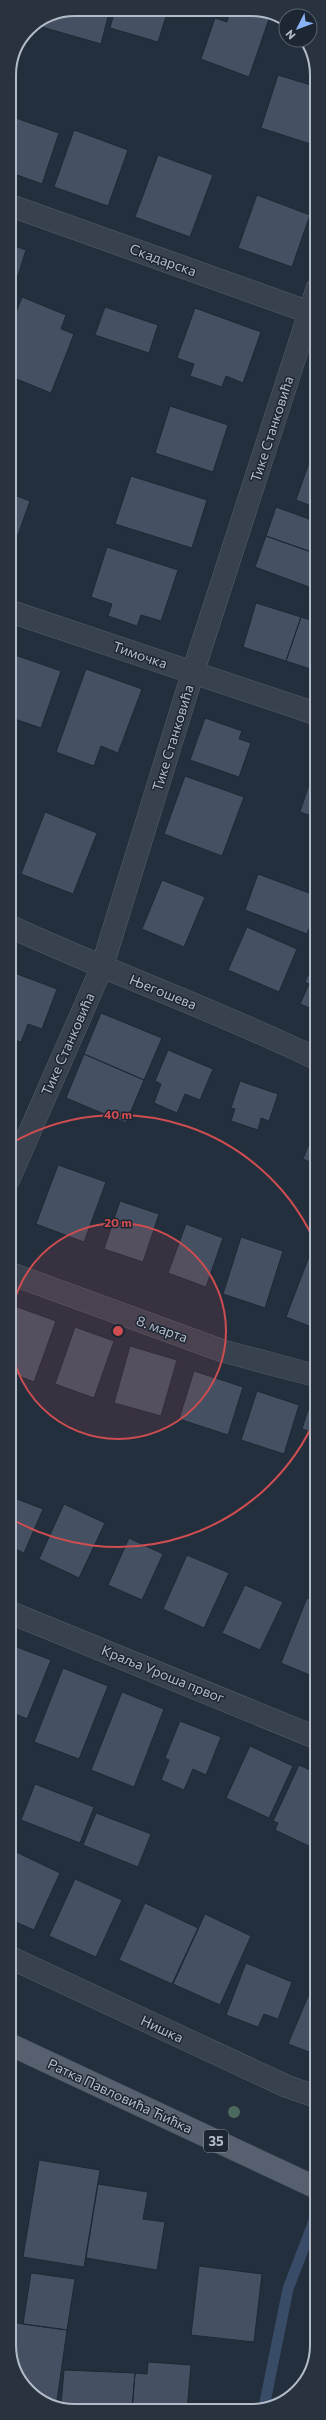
<svg xmlns="http://www.w3.org/2000/svg" width="326" height="2420" font-family="Commissioner,sans-serif">
<style>
.lines{fill:none;stroke-linecap:round;stroke-linejoin:round}
.stream{stroke:#394c67;stroke-width:11}
.building{fill:#455162;stroke:#1f2835}
.minor-casing{stroke:#565f6c;stroke-width:23}
.primary-casing{stroke:#414a57;stroke-width:23}
.minor{stroke:#38414e;stroke-width:22}
.primary{stroke:#56606e;stroke-width:22}
.tree{fill:#4b6a5d}
.ring{fill:none;stroke:#ce4d50;stroke-width:2}
.labels{text-anchor:middle;stroke-width:3;stroke-linejoin:round;paint-order:stroke}
.shield{fill:#1d2633;stroke:#878f9c;stroke-width:1}
.shield-label{font-size:13px;font-weight:bold;fill:#b4bcc9}
.street-label{font-size:14px;fill:#b4bcc9;stroke:#1d2633}
.rim{fill:none;stroke:#b4bcc9;stroke-width:2}
.centre{fill:#ce4d50;stroke:#1d2633;stroke-width:2}
.ring-label{font-size:12px;text-anchor:middle;font-weight:bold;fill:#ce4d50;stroke:#1d2633;stroke-width:3;stroke-linejoin:round;paint-order:stroke}
</style>
<rect width="100%" height="100%" fill="#242f3e"/>
<g class="lines">
<path class="stream" d="M264,2407L288,2289L317,2213"/>
</g>
<path class="building" d="M75,9H110L101,44L35,25Z
M115,9L168,10L158,42L110,28Z
M230,11H257L270,16L249,77L201,59L215,18L227,22Z
M278,75L317,87V146L261,128Z
M10,116L59,133L42,184L9,172Z
M74,130L128,150L108,206L54,187Z
M158,155L213,175L190,237L135,217Z
M257,195L310,215L292,267L238,248Z
M9,244L26,250L10,301H9Z
M22,297L66,315L61,329L74,334L51,393L9,376V331Z
M105,307L158,325L149,353L95,335Z
M195,308L261,332L243,383L226,376L222,387L190,376L194,364L177,358Z
M170,406L228,425L213,472L155,453Z
M312,454L317,455V508L296,500Z
M131,476L207,500L192,548L115,524Z
M9,493L30,501L9,560Z
M276,507L317,522V554L266,536Z
M266,536L317,554V590L255,567Z
M107,547L178,570L161,621L141,615L137,626L108,616L112,604L91,597Z
M256,603L301,617L286,661L243,647Z
M301,617L317,622V671L286,661Z
M15,655L61,671L41,728L9,717V671Z
M86,669L142,689L118,753L101,746L94,766L56,752Z
M205,718L242,731L239,739L251,743L239,777L190,760Z
M316,763L317,764V818L300,812Z
M185,776L244,797L222,856L164,834Z
M9,789L18,793L9,812Z
M45,812L97,833L73,894L21,874Z
M258,874L317,896V908L307,934L245,910Z
M162,880L205,897L184,947L142,929Z
M247,927L297,949L279,992L228,970Z
M317,955V1011L300,1004L309,984L305,982Z
M12,972L57,989L42,1029L28,1024L21,1042L9,1038V981Z
M101,1013L162,1038L144,1080L84,1054Z
M168,1050L213,1069L200,1100L185,1094L177,1113L154,1103L161,1084L155,1081Z
M84,1054L144,1080L126,1123L66,1098Z
M240,1081L278,1094L269,1121L261,1118L258,1130L231,1121L235,1109L231,1108Z
M317,1124V1165L303,1159Z
M58,1165L106,1182L84,1242L36,1224Z
M120,1201L159,1214L143,1262L104,1249Z
M186,1224L223,1238L206,1287L168,1273Z
M241,1237L283,1251L265,1308L223,1294Z
M310,1254L317,1257V1329L286,1317Z
M9,1304L56,1321L34,1382L9,1372Z
M75,1327L114,1341L94,1398L55,1384Z
M130,1346L177,1360L161,1416L114,1403Z
M194,1371L243,1387L228,1435L179,1419Z
M257,1391L299,1405L284,1454L241,1440Z
M308,1410L317,1412V1434L302,1429Z
M9,1411L15,1413L9,1428Z
M9,1496L43,1509L24,1553L9,1546Z
M64,1504L105,1523L79,1578L39,1559Z
M129,1538L163,1554L142,1600L108,1585Z
M187,1555L229,1573L204,1628L163,1609Z
M245,1585L283,1602L260,1650L222,1633Z
M307,1598L317,1602V1678L281,1663Z
M9,1644L51,1660L27,1719L9,1711Z
M63,1668L108,1686L79,1759L34,1742Z
M122,1692L164,1709L134,1787L91,1770Z
M180,1721L221,1737L206,1775L193,1769L184,1790L161,1780L169,1760L165,1758Z
M250,1746L293,1766L269,1818L226,1798Z
M299,1765L317,1773V1841L312,1839L309,1846L275,1830L278,1823L273,1821Z
M35,1784L94,1807L80,1843L21,1820Z
M96,1813L151,1834L138,1867L83,1845Z
M16,1852L60,1873L34,1930L9,1919V1868Z
M75,1879L122,1900L96,1957L49,1936Z
M317,1884V1905L310,1902Z
M145,1903L198,1928L172,1984L119,1960Z
M205,1914L251,1936L220,2005L173,1984Z
M246,1963L292,1982L278,2019L264,2014L258,2027L226,2015Z
M312,1987L317,1989V2055L288,2044Z
M39,2160L100,2170L84,2267L23,2257Z
M98,2184L148,2192L143,2219L165,2222L157,2270L86,2258Z
M199,2266L262,2274L254,2342L191,2335Z
M31,2273L75,2279L67,2330L23,2324Z
M9,2322L67,2330L56,2407L25,2388L9,2350Z
M148,2362L191,2365L187,2410H132L135,2373L147,2374Z
M64,2370L135,2373L132,2410L61,2406Z"/>
<g class="lines">
<g class="minor-casing">
<path id="minor" d="M9,205L317,315
M9,611L317,714
M9,926C111,973 216,1010 317,1059
M9,1179L102,967L193,672L317,289
M9,1273L223,1351L317,1376
M9,1612L317,1738
M9,1957L286,2086L317,2097"/>
</g>
<g class="primary-casing">
<path id="primary" d="M9,2044L317,2188"/>
</g>
<use href="#minor" class="minor"/>
<use href="#primary" class="primary"/>
</g>
<circle class="tree" cx="234" cy="2112" r="6"/>
<circle cx="118" cy="1331" r="108" fill="#ce4d50" fill-opacity=".12"/>
<g class="ring">
<circle cx="118" cy="1331" r="108"/>
<path d="M317 1415A216 216 0 0 1 10 1518M10 1144A216 216 0 0 1 317 1247"/>
</g>
<g class="labels">
<rect class="shield" x="204" y="2130" width="24" height="22" rx="3"/>
<g class="shield-label">
<text x="216" y="2146">35</text>
</g>
<g class="street-label">
<text transform="translate(163 260) rotate(20)" y="5">Скадарска</text>
<text transform="translate(272 429) rotate(-72)" y="5">Тике Станковића</text>
<text transform="translate(140 655) rotate(19)" y="5">Тимочка</text>
<text transform="translate(173 738) rotate(-73)" y="5">Тике Станковића</text>
<text transform="translate(163 992) rotate(22)" y="5">Његошева</text>
<text transform="translate(68 1044) rotate(-66)" y="5">Тике Станковића</text>
<text transform="translate(162 1329) rotate(20)" y="5">8. марта</text>
<text transform="translate(163 1674) rotate(22)" y="5">Краља Уроша првог</text>
<text transform="translate(162 2029) rotate(25)" y="5">Нишка</text>
<text transform="translate(120 2096) rotate(25)" y="5">Ратка Павловића Ћићка</text>
</g>
</g>
<path d="M0 0H326V2420H0ZM75 16H251A59 59 0 0 1 310 75V2345A59 59 0 0 1 251 2404H75A59 59 0 0 1 16 2345V75A59 59 0 0 1 75 16Z" fill="#29323f" fill-rule="evenodd"/>
<path class="rim" d="M75 16H251A59 59 0 0 1 310 75V2345A59 59 0 0 1 251 2404H75A59 59 0 0 1 16 2345V75A59 59 0 0 1 75 16Z"/>
<circle cx="118" cy="1331" r="6" class="centre"/>
<g class="ring-label">
<text x="118" y="1119">40 m</text>
<text x="118" y="1227">20 m</text>
</g>
<g transform="translate(298 28) rotate(228)"><circle r="19" fill="#1d2633" stroke="#59626f"/>
<path d="M0-3L7 15L0 10L-7 15Z" fill="#8ab4f8"/>
<text y="-6" font-size="11" font-weight="bold" text-anchor="middle" fill="#b4bcc9">N</text>
</g>
</svg>
